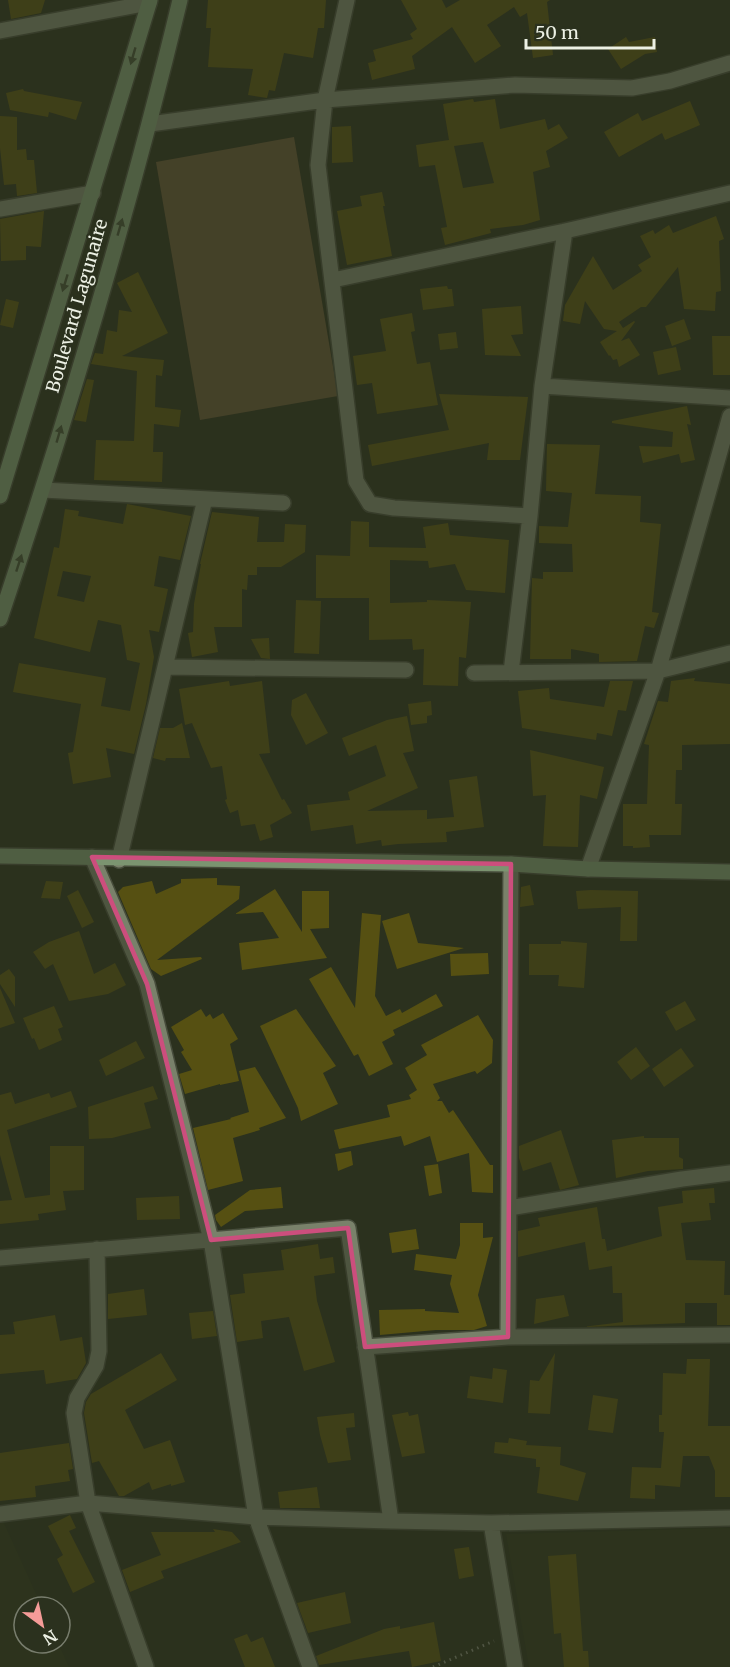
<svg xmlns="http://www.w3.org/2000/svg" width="730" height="1667" font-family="Merriweather,serif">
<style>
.built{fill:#2f371d}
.green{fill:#635436}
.building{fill:#565012;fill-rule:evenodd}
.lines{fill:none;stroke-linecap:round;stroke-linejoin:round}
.minor-casing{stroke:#474d3c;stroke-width:18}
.secondary-casing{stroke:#474d3c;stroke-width:18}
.path{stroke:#7e8373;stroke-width:3;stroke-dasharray:1.5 4.5;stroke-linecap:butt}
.minor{stroke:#79816a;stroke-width:15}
.secondary{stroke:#7b9470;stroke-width:15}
.oneway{fill:#434f37}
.marked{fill:none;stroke:#cc4e7d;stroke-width:4.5;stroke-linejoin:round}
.labels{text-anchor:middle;stroke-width:4.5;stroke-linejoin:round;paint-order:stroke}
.street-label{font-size:18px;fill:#ecf0e4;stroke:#2b311e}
</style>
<rect width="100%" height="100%" fill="#2b311e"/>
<path class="built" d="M3,1521L42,1607H24V1643H58L69,1667H0V1522Z
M730,1528V1667H529L506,1534Z"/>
<path class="green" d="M294,137L338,396L200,420L156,162Z"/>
<path class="building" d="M8,0H45L41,13L11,19Z
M208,0H326L324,28H318L313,58L284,53L275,91L269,90L267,98L248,95L253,69L208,67L211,28H206Z
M401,0H442L446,8L460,0H550L547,2L553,55L533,58L527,13L520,17L514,7L487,25L501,46L475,63L452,27L412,56L415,69L372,80L368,63L376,61L373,50L413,39L410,34L417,29Z
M626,37L629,42L655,37L657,52L645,54L621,69L608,49Z
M23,89L24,91L82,102L76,120L49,112L48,117L10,110L6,93Z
M473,99L474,102L495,99L500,129L545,119L548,130L559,124L568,138L546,151L550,167L533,172L540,220L523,225L490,229L491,233L445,245L441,228L447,227L435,165L419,167L416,145L449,140L443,104ZM483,142L494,183L463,188L454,146Z
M690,101L700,125L665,140L662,133L619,157L604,132L638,113L642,121Z
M0,116L17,117V150L26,149L27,160H34L37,193L17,196L16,184L4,185L0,148Z
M351,126L353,162L332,163V127Z
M382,192L385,206H383L392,256L347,265L337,211L362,206L360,196Z
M44,211L41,247L26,246V260L1,261L0,219Z
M716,216L724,239L719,241L721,291L716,292L715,311L684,309L678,267L646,307H641L619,322L623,328L634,321L635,322L621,341L629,338L640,355L619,367L617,359L613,360L610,355L609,356L600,342L617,331L604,329L585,301L580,324L563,321L565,305L593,256L613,290L642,271L638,265L651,257L640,236L653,230L655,234L669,225L673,233Z
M138,272L168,333L122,356L164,360L162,376L156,375L155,407L181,410L179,427L154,424L153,452H163L162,482L94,480L96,440L134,441L137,371L91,364L95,353L103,354L107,330L117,332L119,310L132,312L117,283Z
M447,286L448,289H452L454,306L423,310L420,289Z
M6,299L19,302L13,328L0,325Z
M521,306L523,334L511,335L521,356L485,355L482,309Z
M412,313L415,331L411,332L417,364L430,362L438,405L377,414L372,383L357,385L353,356L386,351L380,319Z
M684,319L691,339L672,346L665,326Z
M456,332L458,348L440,350L438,334Z
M712,336H730V375H713Z
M676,347L681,370L658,375L653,352Z
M87,379L94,380L86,422L74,420Z
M439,394L528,397L520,460H487L489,443L372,466L368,445L449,430Z
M687,406L691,425L687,424L695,460L681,463L679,454L643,463L639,446L672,447L673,432L612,423V421Z
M547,444L600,445L595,494L641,496L640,522L661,524L652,612L659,613L654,628L645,626L637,661L599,662V654L571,649V659H530L532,578L543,579V572H573L572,544L539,543V526L568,527L572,493L546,491Z
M127,504L191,516L180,560L159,556L154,586L168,589L159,632L149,630L154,657L146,704L134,754L106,748L111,777L73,784L68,753L73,752L81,704L13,692L19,663L106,678L101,706L130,711L140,663L127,660L121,625L98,620L90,652L34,638L54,547L59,548L65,509L79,511L78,516L123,524ZM63,571L91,576L84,602L57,596Z
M212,512L259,517L257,542H284L285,524L306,525L305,552L281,567H257V575H248L247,590L242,589V627H214L218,652L192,657L188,633L193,632L194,604L201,564H200Z
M351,521L369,522V547L426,548L423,527L448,523L450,535L509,540L505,593L466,590L455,564L429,568L428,561L390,560V603L427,602V600L471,602L466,658L459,657L458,686L423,685L424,649L413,650L412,639L369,640V598H316V555L350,556Z
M296,600L321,601L319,654L294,653Z
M269,638L270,659L261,658L251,639Z
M695,678L694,681L730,684V744L682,745V770H676L675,804H682L681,835H649L650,847L633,848V846H623V804H647L649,745L644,744L658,701L668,702L671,681Z
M229,681L230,686L262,681L270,753L259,754L282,800L284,799L292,813L270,825L273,837L260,841L255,824L241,826L238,810L230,813L225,800L227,799L222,766L211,768L192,723L185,725L179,689Z
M610,681H633L626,711L618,710L612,736L597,733L596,740L522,728L518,691L549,688L550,699L604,707Z
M306,693L328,733L306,745L291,715L292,700Z
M431,701L432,715L427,716V723L411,725L408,704Z
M407,716L414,751L403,753L418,788L367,811L427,810V819L454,817L449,780L477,776L484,827L446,832L447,842L398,844L382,846L381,840L356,844L353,825L311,831L307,805L350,800L348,792L386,776L376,745L349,756L342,738L387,720Z
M182,723L190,758H166L165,761L153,758L160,728H173Z
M530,750L604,767L597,799L580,795L578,847L543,846L546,795L533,796Z
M217,878V885L240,886L239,899L157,960L201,957L202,959L161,976L151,969L118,892L123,887L152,881L156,894L181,883V879Z
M46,881L63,882L60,899L41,898Z
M530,885L534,905L520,907L521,887Z
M275,889L302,932V891H329V928L310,929L327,958L242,970L239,943L279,938L263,912L235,914Z
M78,890L94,922L82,928L67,896Z
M591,890L638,891L637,941H620L621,907L578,909L576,891Z
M362,913L381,915L375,996L386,1016L400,1009L402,1013L436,994L443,1006L393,1030L395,1035L382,1042L393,1064L369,1076L358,1054L354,1056L309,979L331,967L355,1008Z
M409,913L418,943L464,948L397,969L382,921Z
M79,931L94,974L115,963L126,985L108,994L69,1001L53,964L45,969L33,952L49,942Z
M561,941L587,943L584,988L558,986L559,975H529V944H561Z
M488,953L489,974L451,976L450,954Z
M9,969L15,977V1007L0,984V975Z
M0,988L15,1023L0,1028Z
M685,1001L696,1020L676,1031L665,1012Z
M54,1006L63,1027L58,1029L62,1040L39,1050L34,1038L32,1039L23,1018Z
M201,1009L206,1017L210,1014L213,1019L223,1013L238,1039L230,1044L239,1081L220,1085V1084L185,1094L179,1074L192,1070L181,1052L184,1050L171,1027Z
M296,1009L336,1066L323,1073L338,1104L301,1121L298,1108L260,1026Z
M478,1015L493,1040L492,1063L477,1074L475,1071L433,1084L440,1098L437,1101H442L449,1113L453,1110L490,1165H493V1193L472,1192L469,1153L437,1162L430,1136L404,1146L401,1136L339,1149L334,1130L390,1117L387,1105L411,1099L409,1095L417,1090L405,1068L427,1055L421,1045Z
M136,1041L145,1058L106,1076L99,1060Z
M636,1047L650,1066L631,1080L617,1062Z
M681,1048L694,1066L664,1087L652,1069Z
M255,1067L286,1118L259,1128L260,1130L233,1138L243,1181L208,1190L193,1128L231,1119L230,1118L249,1112L239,1071Z
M153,1086L158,1099L144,1103L151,1128L112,1138L89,1139L88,1107Z
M71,1091L77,1107L7,1130L25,1198L50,1195V1146H84V1190L63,1191L66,1210L38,1214L39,1220L0,1224V1201L12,1200L0,1155V1095L11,1092L15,1104L49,1093L51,1098Z
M561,1130L579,1185L560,1190L551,1162L523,1171L519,1158V1146Z
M644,1136V1138H679V1157L683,1159V1169L648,1171L616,1178L612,1140Z
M351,1151L353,1165L338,1171L335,1154Z
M438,1164L442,1193L429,1196L424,1166Z
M281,1187L283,1208L245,1211L221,1227L216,1220L215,1215L250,1190Z
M714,1188L715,1203H709L711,1220L681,1223L686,1260L725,1261L724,1295H730V1325H717V1303H685V1323L582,1327L623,1322L622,1293H613L612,1266L589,1270L585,1242L518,1257V1231L540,1226L538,1218L597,1207L602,1239H605L607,1251L662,1236L658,1207L683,1203L682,1191Z
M179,1196L180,1219L137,1220L136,1198Z
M460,1223H483V1238L493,1237L478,1295L487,1326L474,1330H436L380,1335L379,1310L425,1309V1311L459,1313L450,1284L452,1275L414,1270L416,1254L456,1259L460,1245Z
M416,1229L419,1249L392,1253L389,1233Z
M318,1244L320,1259L333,1257L335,1273L314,1276L317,1301L335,1362L304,1371L289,1317L261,1321L263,1338L237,1342L230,1295L245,1293L243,1274L284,1270L281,1250Z
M144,1289L147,1315L108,1319V1294Z
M564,1295L569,1316L534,1324L536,1299Z
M213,1311L217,1336L192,1339L189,1313Z
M55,1315L60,1341L82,1337L86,1363L77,1379L46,1384L44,1370L0,1374V1335L15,1334L13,1322Z
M161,1353L177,1380L125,1410L144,1449L170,1440L185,1482L171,1486V1484L152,1490L149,1482L124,1496H119L99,1461L92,1463L84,1413L86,1402L91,1394Z
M555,1353L550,1414L528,1413L530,1380L539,1381Z
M687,1359H710L708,1426H730V1497H715V1471L709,1456H683L680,1487L655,1485V1499L630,1498L632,1467L661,1468L664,1432H659V1415H662L663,1373L686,1374Z
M493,1368L507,1370L503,1403L467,1398L470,1376L492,1379Z
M593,1395L618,1399L613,1433L588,1430Z
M408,1412L409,1416L418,1414L425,1453L402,1457L392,1415Z
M354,1413L355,1427L346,1428L351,1460L328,1463L320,1435L317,1417Z
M509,1438L527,1441L526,1445L561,1447L560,1465L586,1473L578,1501L537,1493L540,1467H536V1459L494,1453L495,1442L508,1443Z
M69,1443L73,1469L68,1470L70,1481L35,1486L36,1497L0,1501V1453Z
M317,1487L320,1508H280L278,1492Z
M70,1515L76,1528L69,1531L95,1582L73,1593L57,1559L63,1555L48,1526Z
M213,1529L232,1532L241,1542L161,1571L164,1578L130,1592L122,1570L161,1555L151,1532H215Z
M469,1547L474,1576L459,1579L454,1549Z
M576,1554L583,1651H588L589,1667H564L561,1633L554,1634L548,1556Z
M345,1592L351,1623L308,1633L297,1603Z
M434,1622L441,1661L412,1667L409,1651L319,1665L316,1656L384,1629L400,1626V1629Z
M247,1634L251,1642L263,1637L275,1667H245L234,1639Z"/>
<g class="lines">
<g class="minor-casing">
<path id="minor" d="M347,0L325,100L318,165L356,481L370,504L394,508L530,516
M0,31L149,3
M150,124L325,100L515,85L632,88L670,81L730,63
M0,209L93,193
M333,280L565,231L730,193
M542,386L730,398
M43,490L283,503
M165,667L406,670
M511,672L530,516L542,386L565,231
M474,673L658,671L730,653
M92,857L147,984L211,1240L256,1517L310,1667
M119,860L205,499
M588,869L658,671L730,416
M509,1208L682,1179L730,1173
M97,1249L99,1351L96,1366L77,1398L74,1413L88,1503L146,1667
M0,1258L348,1228L391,1521
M508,1337L511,864
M365,1347L508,1337L730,1335
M0,1514L88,1503L256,1517L391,1521L491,1523L730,1518
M491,1523L515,1667"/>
</g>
<g class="secondary-casing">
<path id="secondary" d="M0,496L150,0
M0,619C68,415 130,209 180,0
M0,856L511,864L588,869L730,872"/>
</g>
<path class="path" d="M433,1667L494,1641"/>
<use href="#minor" class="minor"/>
<use href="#secondary" class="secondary"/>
</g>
<defs><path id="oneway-solid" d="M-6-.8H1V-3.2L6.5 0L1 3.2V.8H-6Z" transform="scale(1.5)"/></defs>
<g class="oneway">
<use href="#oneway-solid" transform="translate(133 56) rotate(106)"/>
<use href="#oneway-solid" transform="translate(120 227) rotate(-74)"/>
<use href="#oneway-solid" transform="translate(65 283) rotate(107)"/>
<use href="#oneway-solid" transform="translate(59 434) rotate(-74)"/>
<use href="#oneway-solid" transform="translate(19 563) rotate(-72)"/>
</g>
<path d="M0 0H730V1667H0ZM92,857L511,864L508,1337L365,1347L348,1228L211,1240L147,984Z" fill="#2b311e" fill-opacity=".55" fill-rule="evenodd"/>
<path class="marked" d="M92,857L511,864L508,1337L365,1347L348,1228L211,1240L147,984Z"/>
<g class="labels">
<g class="street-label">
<text transform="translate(77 306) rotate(-74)" y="6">Boulevard Lagunaire</text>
</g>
</g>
<g transform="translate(42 1625) rotate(147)"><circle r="28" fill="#2b311e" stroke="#787d6d" stroke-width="1.5"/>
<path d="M0-4.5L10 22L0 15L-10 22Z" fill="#f59b98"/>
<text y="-9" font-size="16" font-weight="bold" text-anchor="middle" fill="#ecf0e4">N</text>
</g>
<path d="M526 39v9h128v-9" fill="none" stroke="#ecf0e4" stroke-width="3"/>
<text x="535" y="39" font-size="18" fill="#ecf0e4" stroke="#2b311e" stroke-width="4.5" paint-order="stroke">50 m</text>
</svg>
